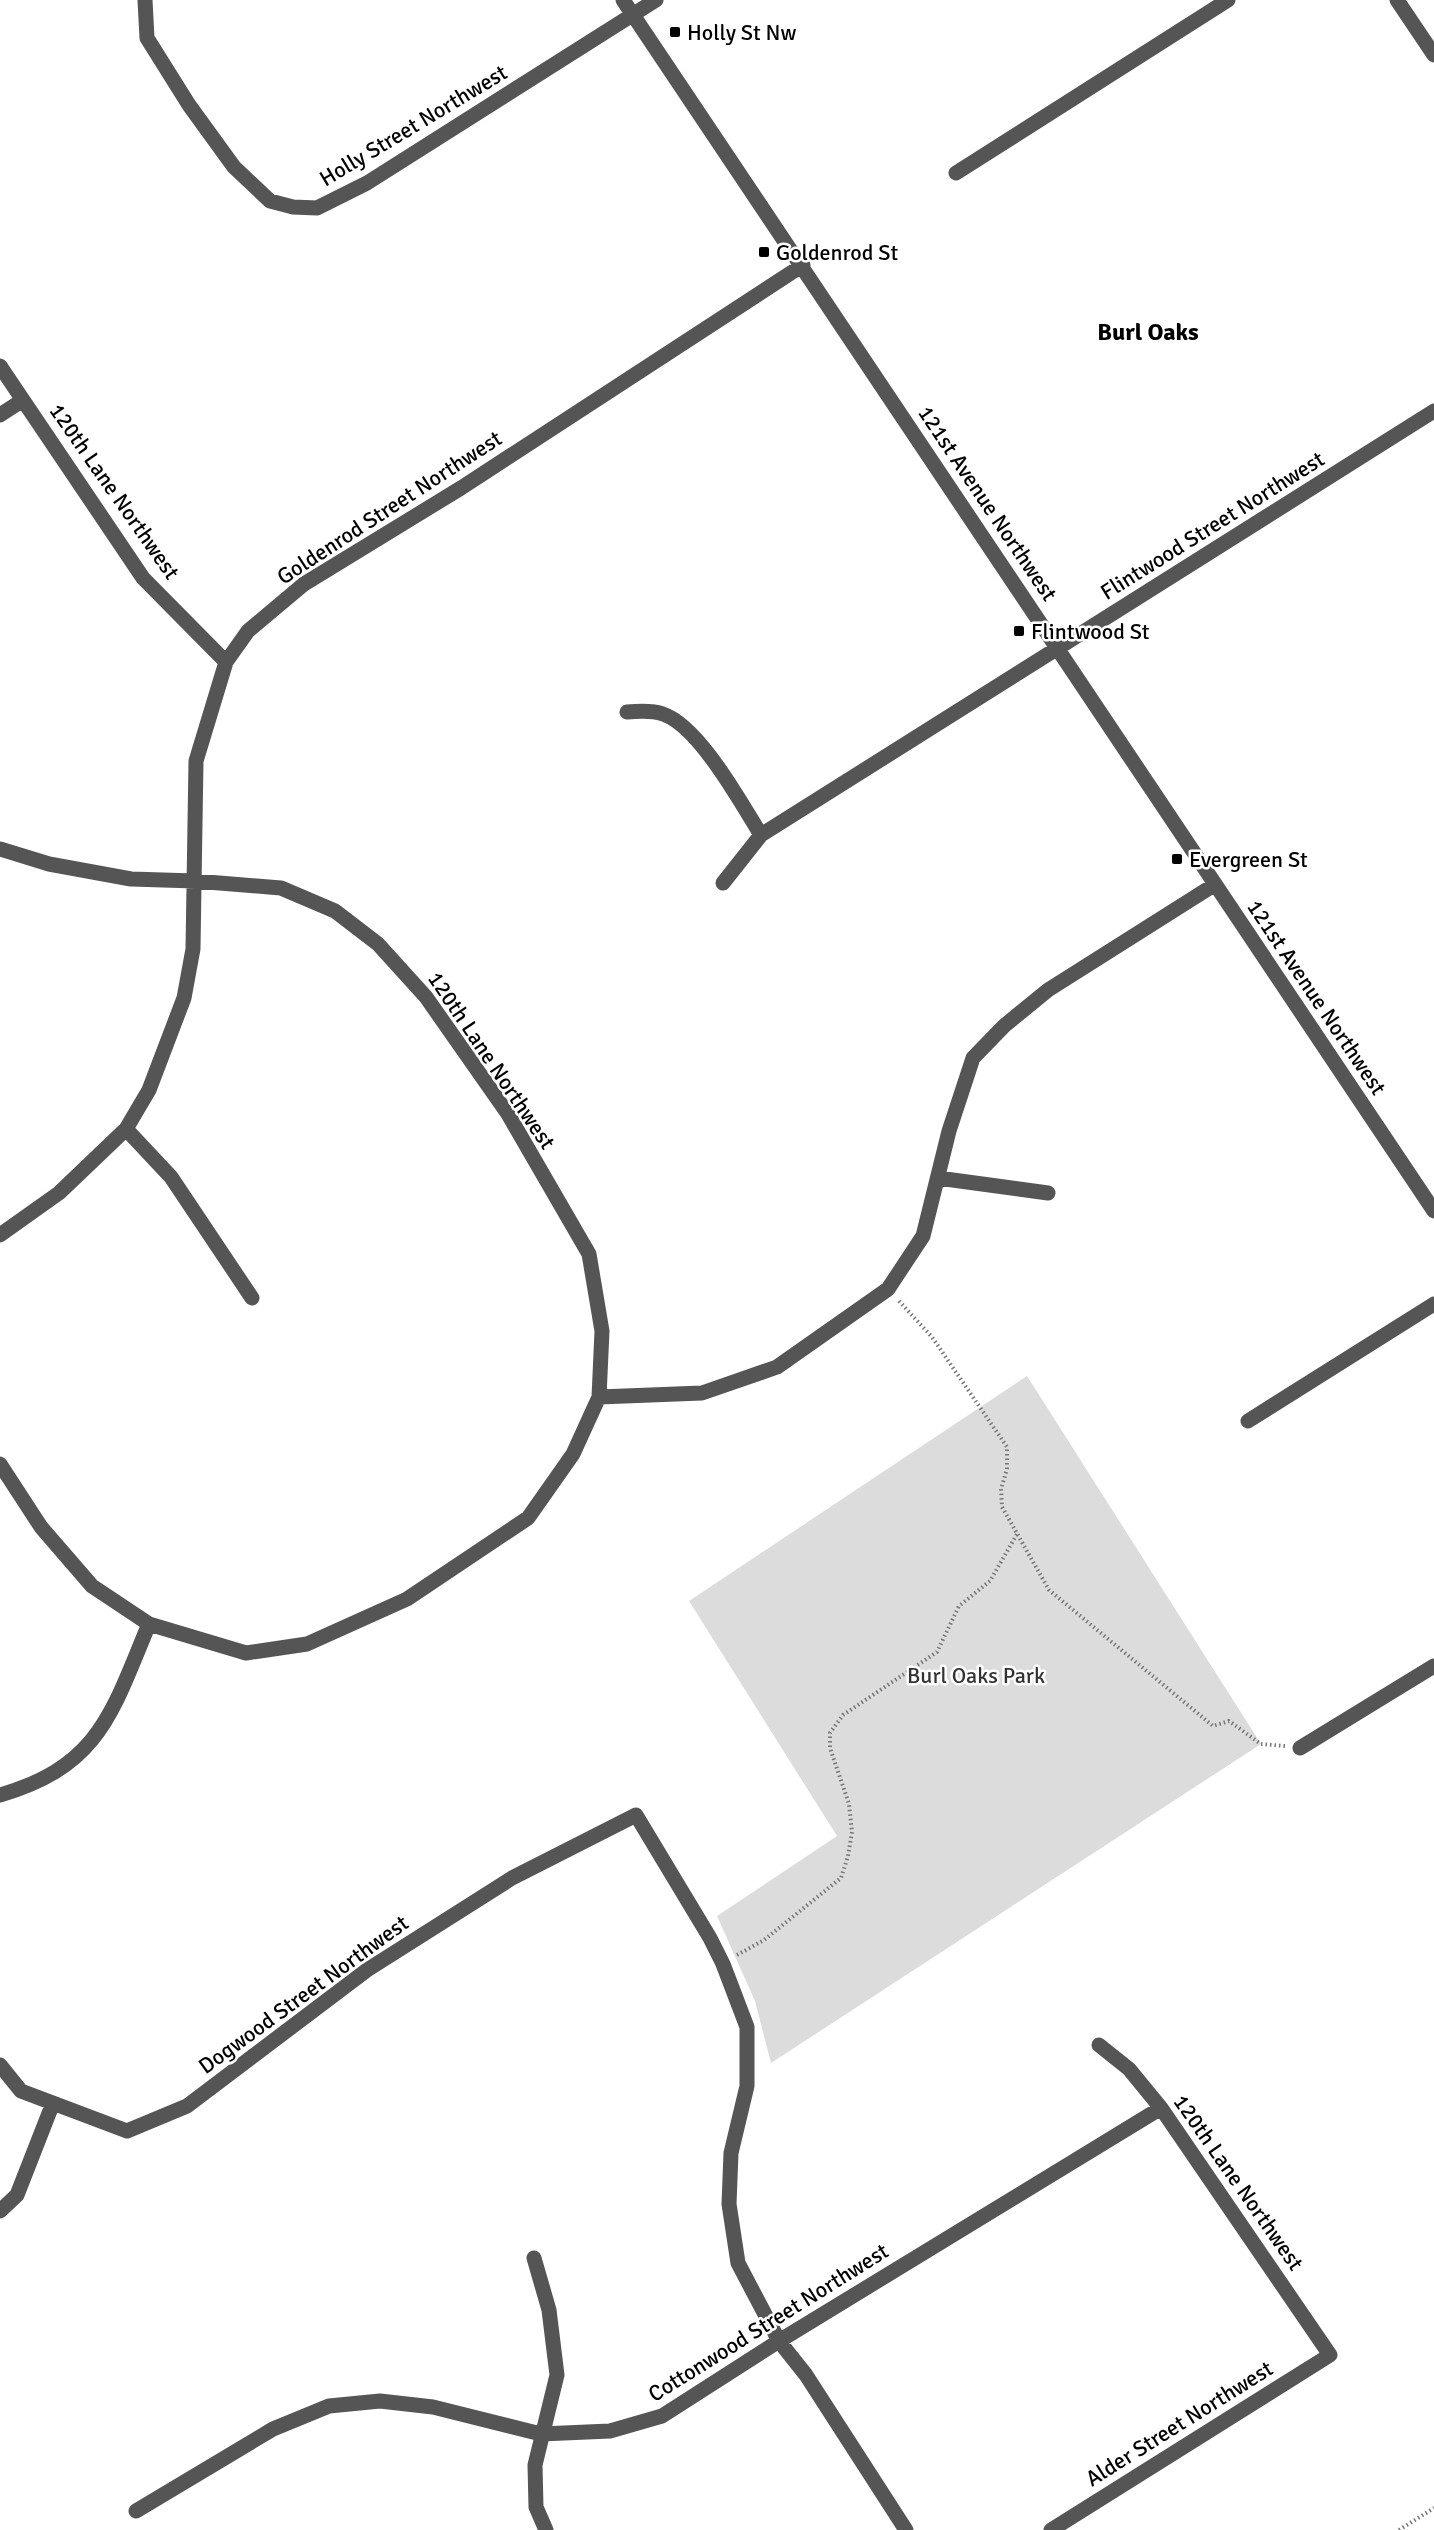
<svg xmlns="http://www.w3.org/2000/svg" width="1434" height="2530" font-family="Signika,sans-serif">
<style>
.green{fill:#dcdcdc}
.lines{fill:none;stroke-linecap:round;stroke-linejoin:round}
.path{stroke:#777;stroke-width:4;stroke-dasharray:1.5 3;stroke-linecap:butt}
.minor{stroke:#555;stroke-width:15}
.poi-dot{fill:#000;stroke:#fff;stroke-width:2}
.labels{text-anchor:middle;stroke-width:5;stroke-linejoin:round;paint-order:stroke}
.poi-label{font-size:22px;fill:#000;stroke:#fff;text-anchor:start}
.street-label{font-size:22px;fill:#000;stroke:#fff}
.park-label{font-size:22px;fill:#333;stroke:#fff}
.neighbourhood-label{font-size:24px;font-weight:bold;fill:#000;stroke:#fff}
</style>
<rect width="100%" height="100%" fill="#fff"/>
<path class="green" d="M1027,1376L1261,1744L771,2063L755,2001L717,1916L837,1836L689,1601Z"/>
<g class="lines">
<path class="path" d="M899,1301L932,1337L1007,1447V1469L1001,1489L1002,1507L1049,1590L1213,1726L1229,1721L1261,1744L1285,1746
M737,1955L764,1940L841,1878L848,1856L852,1832L849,1804L830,1748V1733L843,1715L937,1652L959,1606L990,1581L1017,1534
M1399,2530L1434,2508"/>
<path class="minor" d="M145,0L147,38L189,105L234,167L270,201L293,207L317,208L367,183L656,0
M623,0L1434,1211
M1397,0L1434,55
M956,173L1228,0
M0,366L143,578L226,662
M0,415L23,400
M627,712C638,711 652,710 663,714C699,726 741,803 761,835
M0,849L49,864L131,879L195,881L281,888L335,911L378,944L426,997L508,1114L589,1254L602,1331L599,1397L573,1454L528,1518L407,1599L307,1644L246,1653L149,1624L92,1586L41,1527L0,1464
M723,883L761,835L1434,411
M126,1129L171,1177L252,1298
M938,1178L1048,1193
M0,1235L59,1193L126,1129L149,1090L184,998L193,949L196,761L226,662L248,631L304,584L461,488L803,265
M599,1397L702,1393L777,1367L888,1289L923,1236L949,1131L973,1058L1004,1026L1048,990L1214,885
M1248,1421L1434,1304
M1300,1748L1434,1666
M0,1795C100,1766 112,1712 149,1624
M0,2065L21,2091L127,2131L187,2106L367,1970L512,1878L636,1815L710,1938L723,1964L747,2027V2086L731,2153L729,2204L738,2263L779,2341L806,2375L906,2530
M0,2211L17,2195L53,2103
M534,2258L549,2310L557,2375L535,2465L536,2507L546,2530
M136,2511L273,2429L329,2406L380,2401L433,2407L541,2434L610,2431L662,2416L779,2341L1161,2108
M1051,2530L1330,2355L1161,2108L1129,2069L1099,2045"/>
</g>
<g class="poi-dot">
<rect x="669" y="26" width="12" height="12" rx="3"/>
<rect x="758" y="246" width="12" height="12" rx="3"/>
<rect x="1013" y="625" width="12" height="12" rx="3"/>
<rect x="1171" y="853" width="12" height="12" rx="3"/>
</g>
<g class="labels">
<g class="poi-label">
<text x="687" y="40">Holly St Nw</text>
<text x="776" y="260">Goldenrod St</text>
<text x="1031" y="639">Flintwood St</text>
<text x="1189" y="867">Evergreen St</text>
</g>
<g class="street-label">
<text transform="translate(413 125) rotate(-31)" y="8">Holly Street Northwest</text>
<text transform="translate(115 491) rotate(55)" y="8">120th Lane Northwest</text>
<text transform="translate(988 503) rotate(56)" y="8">121st Avenue Northwest</text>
<text transform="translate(389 507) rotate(-33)" y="8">Goldenrod Street Northwest</text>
<text transform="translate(1212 525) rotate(-32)" y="8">Flintwood Street Northwest</text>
<text transform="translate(1317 997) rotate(56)" y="8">121st Avenue Northwest</text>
<text transform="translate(492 1060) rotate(56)" y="8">120th Lane Northwest</text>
<text transform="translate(303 1994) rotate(-36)" y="8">Dogwood Street Northwest</text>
<text transform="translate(1239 2182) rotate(55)" y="8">120th Lane Northwest</text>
<text transform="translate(768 2322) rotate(-32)" y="8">Cottonwood Street Northwest</text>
<text transform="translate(1179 2423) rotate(-32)" y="8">Alder Street Northwest</text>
</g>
<g class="park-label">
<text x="976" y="1683">Burl Oaks Park</text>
</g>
<g class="neighbourhood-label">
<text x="1148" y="340">Burl Oaks</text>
</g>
</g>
</svg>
